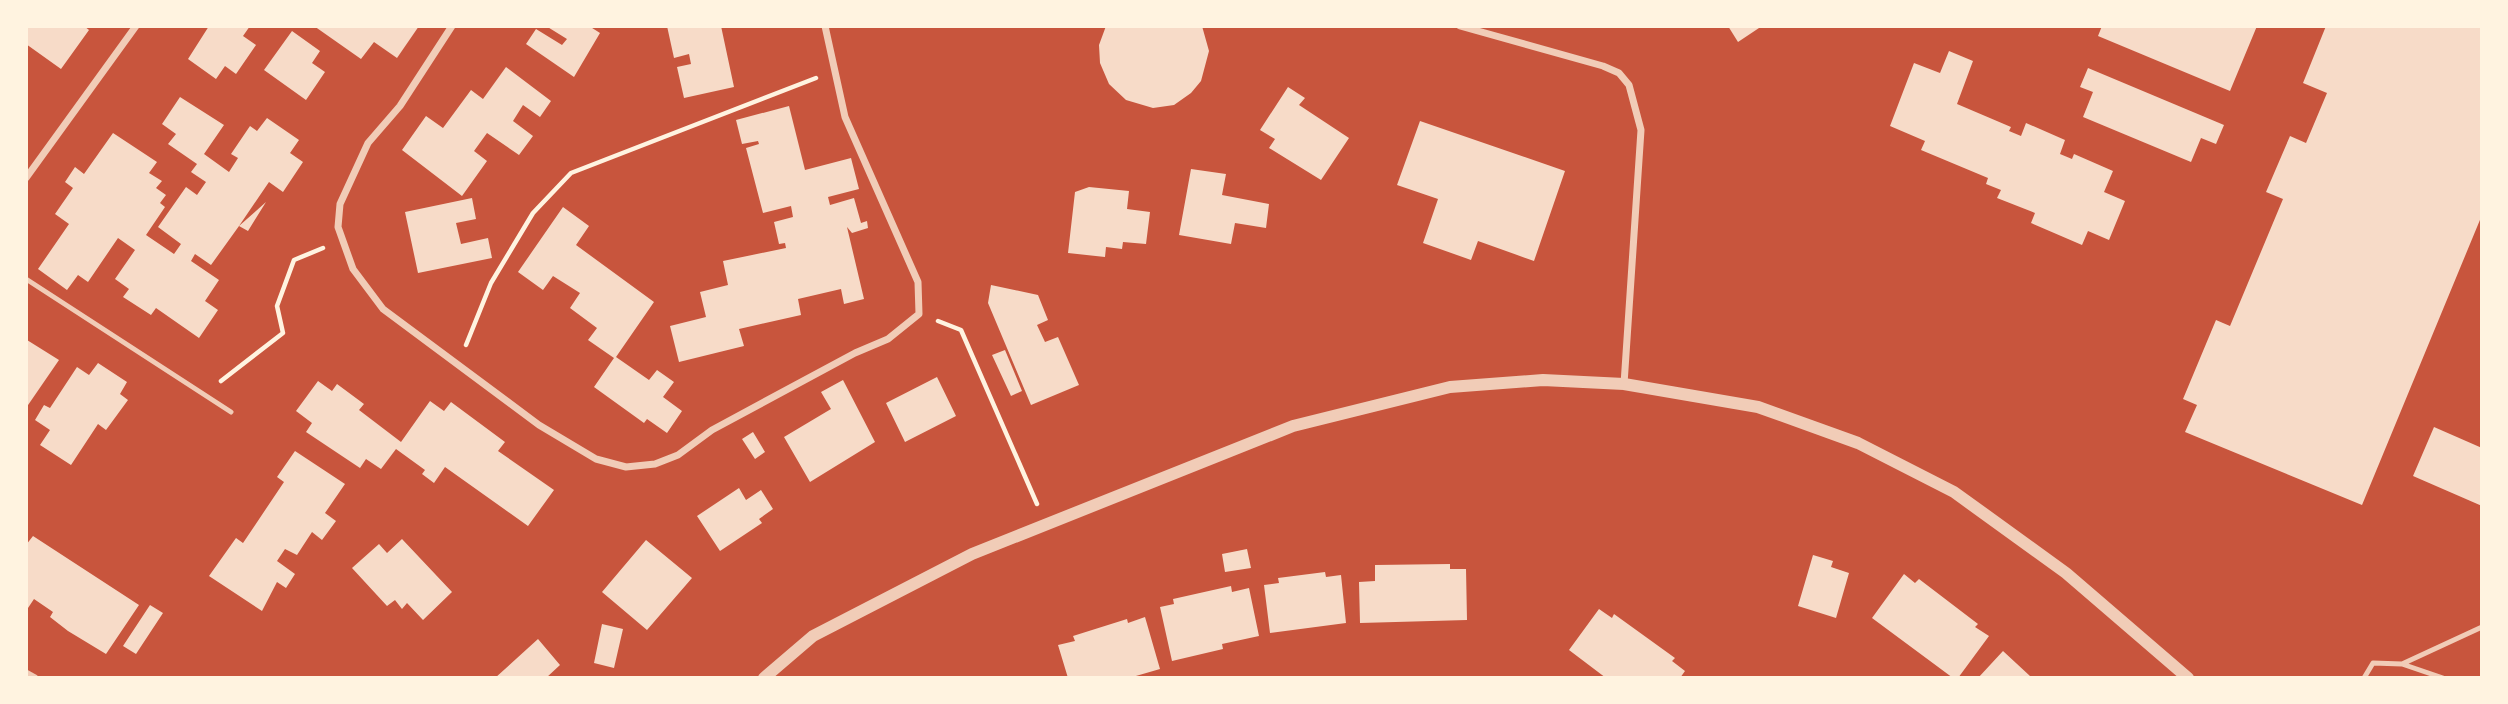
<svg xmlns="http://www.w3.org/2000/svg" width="2508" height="704" font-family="Inter,sans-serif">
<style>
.building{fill:#f7dbc8}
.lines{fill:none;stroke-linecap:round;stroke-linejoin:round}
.path{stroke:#fff3e0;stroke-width:4.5}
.service{stroke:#f1ccb7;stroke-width:5}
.minor{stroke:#f1ccb7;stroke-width:7}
.tertiary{stroke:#f1ccb7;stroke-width:12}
</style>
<rect width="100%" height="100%" fill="#c8553d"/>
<path class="building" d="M26,26H84L89,30L61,69L26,44Z
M209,26H250L243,36L256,45L236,74L225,66L216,79L188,59Z
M314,26H419L397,58L374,42L361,59Z
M546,26H589L600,33L574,77L526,44L536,29L562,45L567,39Z
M667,26H721L734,87L684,98L677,67L691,64L689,54L674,58Z
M1106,26H1202L1209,51L1201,81L1191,93L1174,105L1153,108L1126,100L1109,84L1100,63L1099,45Z
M1728,26H1762L1738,42Z
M2102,26H2257L2230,91L2098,36Z
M2326,26H2482V215L2362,505L2185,432L2197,405L2183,399L2216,320L2230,326L2283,199L2266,192L2290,136L2306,143L2327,93L2303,83Z
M292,31L320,51L312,63L325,72L306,100L264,70Z
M1949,51L1973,61L1957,104L2011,127L2009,131L2021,136L2026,123L2065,140L2060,154L2072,159L2074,154L2113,171L2104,192L2125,201L2109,240L2088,231L2082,245L2031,223L2035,213L1997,198L2001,190L1986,184L1988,178L1921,150L1925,141L1890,126L1914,63L1940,73Z
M506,67L551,101L540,117L523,105L513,121L533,136L519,155L487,133L474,151L487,161L462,196L402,150L426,116L443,128L471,90L483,99Z
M2088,68L2224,125L2216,144L2201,138L2191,162L2083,117L2093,92L2080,87Z
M1288,87L1305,98L1299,105L1349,138L1321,180L1269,148L1275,139L1260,130Z
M180,97L224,125L204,154L229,172L238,158L231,154L250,126L257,131L267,118L299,140L290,153L303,162L283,192L269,182L239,226L266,202L248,231L239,226L211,265L195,254L191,261L219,280L205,301L218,310L199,338L156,308L151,315L123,297L129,289L115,279L135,250L118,238L88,282L78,275L67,290L38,269L69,224L55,214L73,188L65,182L75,167L84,174L113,133L157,162L149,173L162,181L156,188L166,195L160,203L165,207L146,235L174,254L181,244L158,227L186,187L197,195L206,182L191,172L197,164L168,144L176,134L162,124Z
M789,106L805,170L851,158L859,189L828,197L830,205L854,198L861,223L867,221L868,228L852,233L847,227L864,299L844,304L841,289L798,299L801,315L739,329L744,346L679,362L670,326L706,317L700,292L728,285L723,261L786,248L785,243L779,244L774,222L793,217L791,206L763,213L746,148L759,144L758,141L742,144L736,120Z
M1420,121L1565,171L1534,261L1478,241L1471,260L1423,243L1438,199L1397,185Z
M1191,169L1226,174L1222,195L1269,204L1266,228L1235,223L1231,244L1179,235Z
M1089,187L1129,191L1127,209L1150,212L1146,244L1123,242L1122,249L1106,247L1105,257L1068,253L1075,192Z
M472,198L476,219L456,223L461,244L488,238L492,258L418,273L405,212Z
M563,207L589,226L576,245L654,302L616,357L649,380L657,370L674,382L663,397L682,411L667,433L647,419L644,423L594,387L614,358L588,340L597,328L570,308L580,293L553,276L543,290L518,272Z
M991,285L1038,295L1048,320L1037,325L1045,342L1058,337L1079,385L1031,405L988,303Z
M27,340L59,360L26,408V342Z
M1005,350L1022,391L1011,396L992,355Z
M98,363L127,382L120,394L128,400L106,430L98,424L71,465L40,445L50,430L35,420L44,405L50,408L77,367L89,375Z
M937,377L956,416L905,442L886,403Z
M843,380L875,442L810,482L784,437L831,409L821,392Z
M318,381L332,391L337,384L364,404L359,410L401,442L430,401L444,411L451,402L505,442L498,451L554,490L528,526L445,467L434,483L422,474L425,470L396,449L381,469L366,459L360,468L306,432L312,423L296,411Z
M2434,427L2482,448V506L2413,476Z
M753,432L765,452L755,459L742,439Z
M295,451L345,484L325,513L336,521L322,540L312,532L297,555L285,549L277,561L295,574L286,588L277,582L262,611L209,576L236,538L243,543L284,482L277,477Z
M739,488L746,500L761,490L773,509L759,519L762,523L720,551L697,516Z
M33,536L139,605L106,654L68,631L50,617L53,612L34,599L26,611V545Z
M402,539L452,592L423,620L407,603L402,609L395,600L387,606L352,568L379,544L387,553Z
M646,540L692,578L647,630L602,592Z
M1247,549L1251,568L1225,572L1222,554Z
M1813,555L1833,561L1831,567L1849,573L1836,618L1798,606Z
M1450,564V569H1466L1467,620L1360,623L1359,582L1375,581V565Z
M1325,572L1326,577L1341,575L1346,623L1270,633L1264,585L1279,583L1278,578Z
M1904,574L1915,583L1919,579L1978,624L1975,627L1989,636L1958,678H1953L1872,618Z
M1231,586L1232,592L1249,588L1259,636L1222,644L1223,649L1172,661L1160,607L1174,604L1173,599Z
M150,605L163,613L136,654L123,646Z
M1599,609L1612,618L1614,614L1675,658L1672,661L1685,671L1680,678H1606L1569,650Z
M1145,617L1160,669L1129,678H1068L1058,645L1075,641L1073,636L1127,619L1128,623Z
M602,624L623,629L614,668L594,663Z
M538,639L560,665L546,678H495Z
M2003,651L2030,676L1978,678Z"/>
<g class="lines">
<path class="path" d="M938,321L961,330L1037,504
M466,345L491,283L533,213L571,173L816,78
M221,381L283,333L277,306L294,260L323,248"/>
<path class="service" d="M26,279L231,412
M2402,664L2443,678
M2364,678L2373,663L2402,664L2482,627"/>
<path class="minor" d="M452,26L400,106L368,143L340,204L338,227L353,269L383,309L539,425L596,459L626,467L655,464L678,455L712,430L855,353L888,339L919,314L918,282L845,117L825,26
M1460,26L1603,66L1619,73L1629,85L1641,130L1624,384
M26,178L136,26
M26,673L35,678"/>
<path class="tertiary" d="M764,678L813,636L972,554L1293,426L1450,387L1543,380L1624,384L1758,407L1858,443L1954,492L2066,573L2188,678"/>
</g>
<rect width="2508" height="704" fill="none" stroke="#fff3e0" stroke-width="56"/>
</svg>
